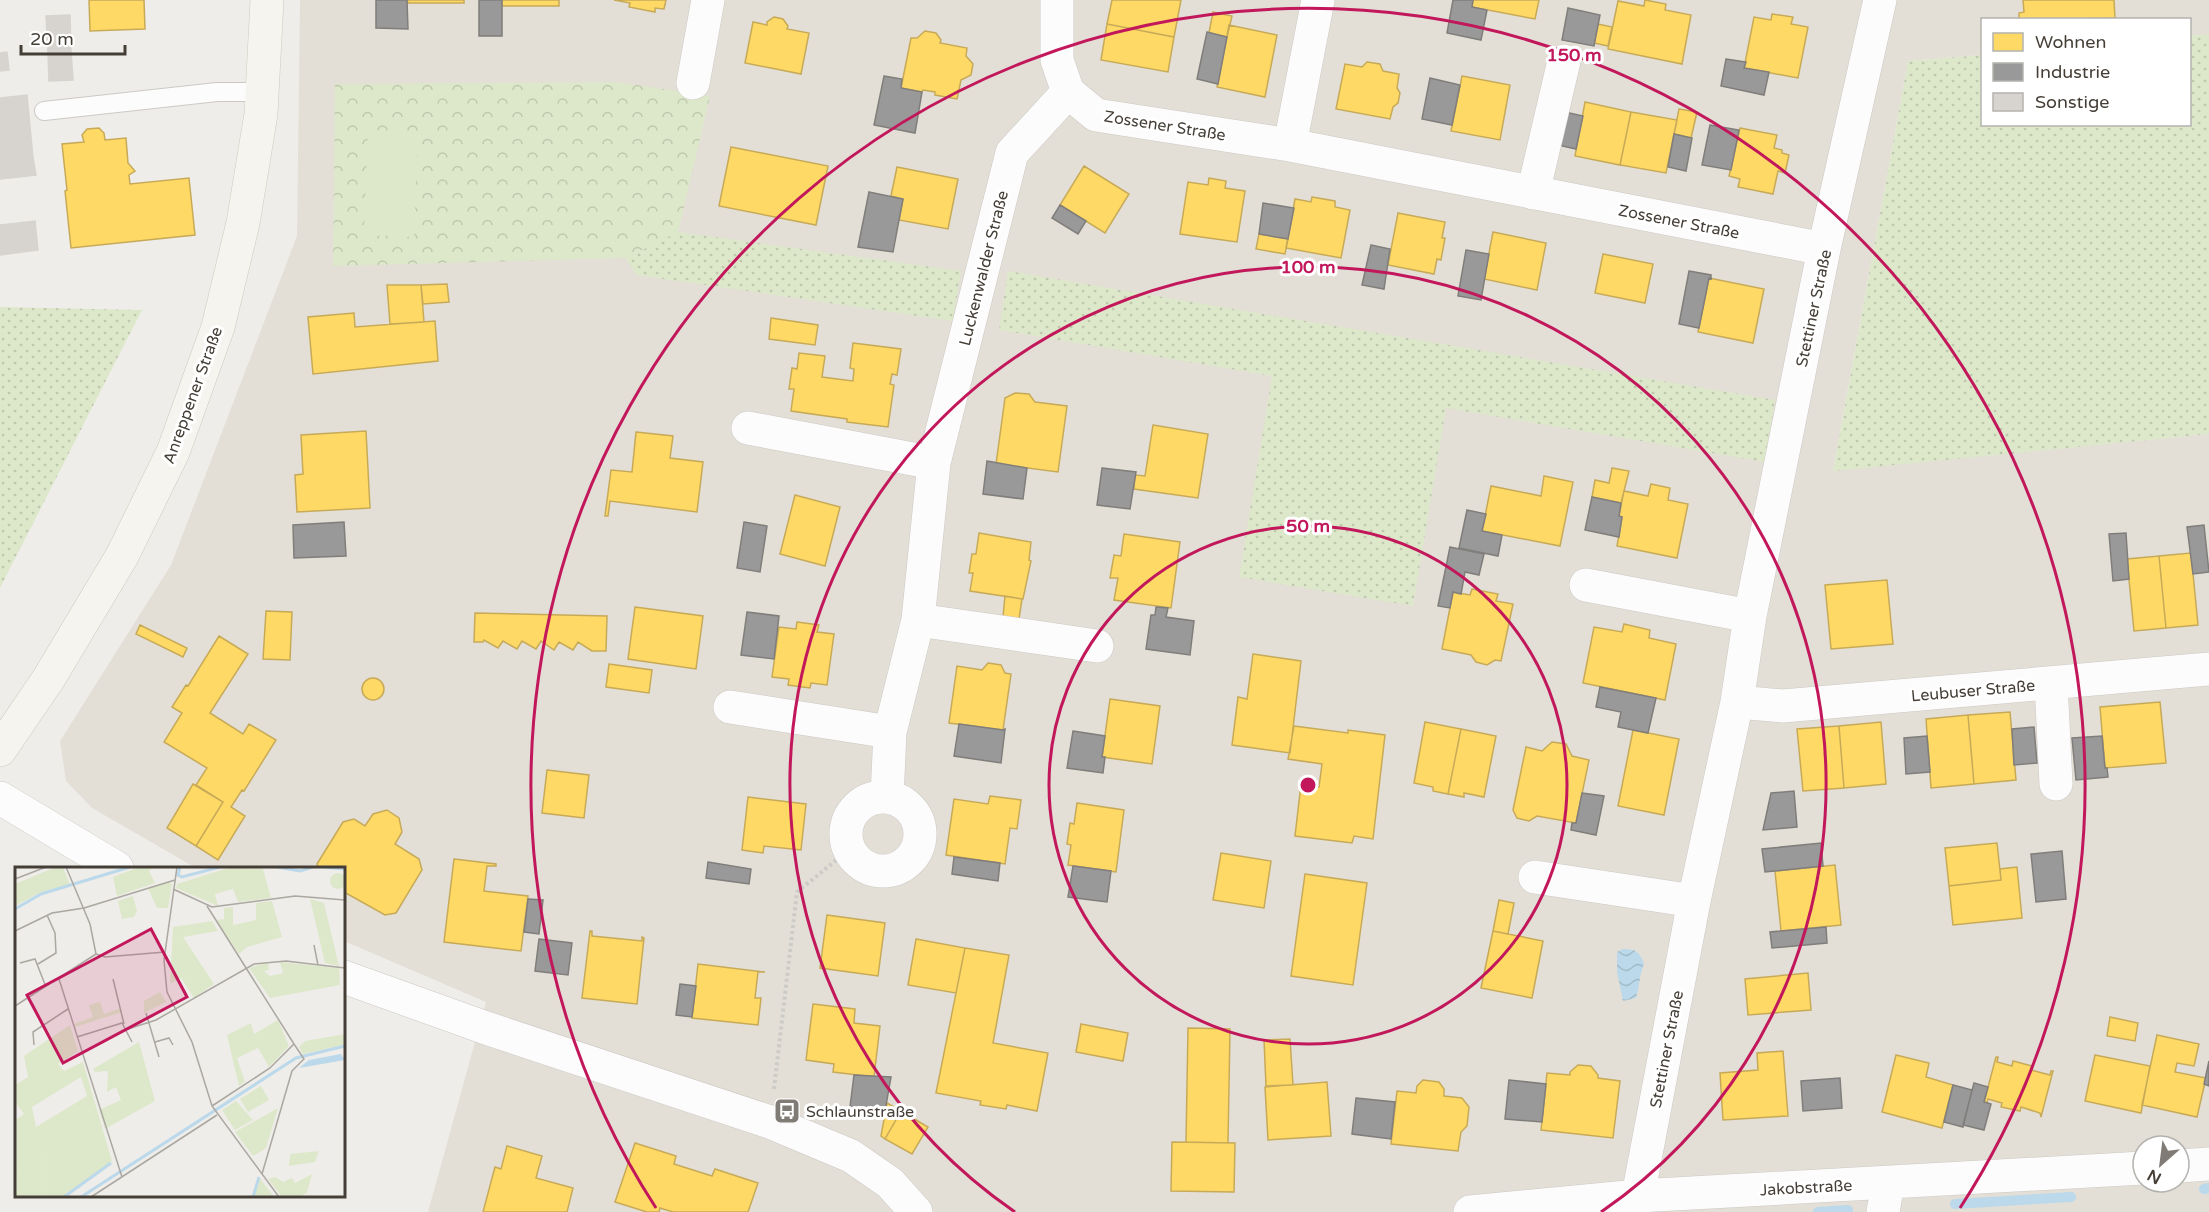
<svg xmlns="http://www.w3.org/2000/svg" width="2209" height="1212" font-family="'Varela Round',sans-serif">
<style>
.residential{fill:#e3dfd6;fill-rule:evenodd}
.grass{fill:url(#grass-dots)}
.park{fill:url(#park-crowns)}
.pitch{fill:#dde8ca}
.water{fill:url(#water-waves)}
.homes{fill:#ffd966;stroke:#c7aa58;stroke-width:1.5}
.industry{fill:#999;stroke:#807e7b;stroke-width:1.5}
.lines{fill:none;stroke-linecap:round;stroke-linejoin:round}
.stream{stroke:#bbd9ea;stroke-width:10}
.building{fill:#d7d4d0;stroke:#d7d4cf;stroke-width:1.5}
.lane-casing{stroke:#ccc9c5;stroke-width:20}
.street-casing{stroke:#ccc9c5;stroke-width:34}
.secondary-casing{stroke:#cecac0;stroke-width:34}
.path{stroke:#cdcbc7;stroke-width:4;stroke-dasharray:3 3;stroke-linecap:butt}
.lane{stroke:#fdfcfc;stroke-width:18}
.street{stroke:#fdfcfc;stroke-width:33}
.secondary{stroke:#f5f4ef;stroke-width:33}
.ring{fill:none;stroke:#c2185b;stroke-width:3}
.labels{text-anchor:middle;stroke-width:6;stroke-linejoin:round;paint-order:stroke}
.street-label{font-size:16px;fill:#443e36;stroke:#fff}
.poi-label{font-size:16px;fill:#443e36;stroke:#fff;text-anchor:start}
.inset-river{fill:none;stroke:#bbd9ea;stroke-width:3}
.inset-road{fill:none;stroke:#aba7a1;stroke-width:1.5}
.view{fill:#c2185b;fill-opacity:0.15;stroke:#c2185b;stroke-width:3}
.inset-edge{fill:none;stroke:#443e36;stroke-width:3}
.centre{fill:#c2185b;stroke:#fff;stroke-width:3}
.ring-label{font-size:18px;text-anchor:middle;font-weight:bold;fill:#c2185b;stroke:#fff;stroke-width:6;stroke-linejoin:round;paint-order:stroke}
</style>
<defs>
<pattern id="grass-dots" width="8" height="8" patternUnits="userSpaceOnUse" patternTransform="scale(1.5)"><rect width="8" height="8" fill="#dde8ca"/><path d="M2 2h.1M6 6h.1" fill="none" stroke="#bfc8ae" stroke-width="1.8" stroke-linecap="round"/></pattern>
<pattern id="park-crowns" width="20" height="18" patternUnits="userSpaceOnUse" patternTransform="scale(1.5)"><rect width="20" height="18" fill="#dde8ca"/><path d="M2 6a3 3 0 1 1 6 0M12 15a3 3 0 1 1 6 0" fill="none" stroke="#bfc8ae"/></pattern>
<pattern id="water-waves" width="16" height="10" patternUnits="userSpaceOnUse" patternTransform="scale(1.5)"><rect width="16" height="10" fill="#bbd9ea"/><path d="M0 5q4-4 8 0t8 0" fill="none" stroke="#a2bbc9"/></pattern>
</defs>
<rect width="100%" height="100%" fill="#efede9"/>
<path class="residential" d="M300,0H2209V34L2190,36V20H1982V55L1908,61L1833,470L2209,434V1212H428L486,1002L344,941V868H196L92,808L66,781L60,741L171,565L297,236ZM2143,1146H2179V1182H2143Z"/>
<path class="grass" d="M2209,34V434L1833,471L1908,61L1982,55V124H2190V36Z
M678,232L961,271L953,321L636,275L626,258Z
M1008,271L1775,400L1765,462L1446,408L1413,606L1239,577L1272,376L999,330Z
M0,307L142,310L0,588Z"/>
<path class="park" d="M617,82L710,96L678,232L626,258L333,266L335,84Z"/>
<path class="pitch" d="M368,130L418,132L414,237L364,235Z"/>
<path class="water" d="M1623,949C1636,949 1640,952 1644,964C1639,976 1640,986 1636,998L1623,1001L1617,972V952Z"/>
<path class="homes" d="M89,0H144L145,29L90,31Z
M407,0H464V3H408Z
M502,0H559V6H502Z
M614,0H666L664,9L655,8V12L629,7L630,3Z
M1112,0H1181L1174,37L1107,24Z
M1473,0H1539L1535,19L1472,7Z
M1645,0L1666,4L1665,10L1691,15L1682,64L1608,49L1618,1L1644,6Z
M2023,0H2114L2115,18L2019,20V13L2024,12Z
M1213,12L1232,16L1227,37L1209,33Z
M1772,14L1793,17L1791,24L1808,27L1798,78L1744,68L1754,17L1771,20Z
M774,17L783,19L788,26L787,29L809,33L801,74L745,63L753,22L767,25V22Z
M1107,24L1174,37L1168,72L1101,60Z
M1598,24L1612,27L1608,46L1594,43Z
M1229,25L1277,35L1265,97L1217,87Z
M925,31L936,33L941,40L940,43L967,48L966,56L973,64L971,75L961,80L957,99L935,95V92L923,90L922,92L901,88L911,38H917Z
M1367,62L1380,64L1383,71L1399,74L1397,88L1400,93L1398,103L1393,107L1390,119L1336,109L1345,64L1362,67Z
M1462,76L1510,85L1500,140L1451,131Z
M1585,102L1631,112L1620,165L1575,156Z
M1679,109L1697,112L1691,138L1674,134Z
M1631,112L1677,120L1666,173L1620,165Z
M99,128L104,133L105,140L126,138L128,163L135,171L129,175L130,184L189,178L195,235L71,248L65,191L67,190L62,144L84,142L82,135L87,129Z
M1740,128L1777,135L1774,148L1782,150V153L1789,155L1785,173L1778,171L1773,194L1738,187L1740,179L1729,176Z
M731,147L828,166L816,225L719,206Z
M1084,166L1129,194L1105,233L1060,205Z
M897,167L958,179L948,229L899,220L903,199L891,196Z
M1209,178L1226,181L1225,188L1245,191L1237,242L1180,234L1188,182L1208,185Z
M1312,197L1335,201V207L1350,210L1341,258L1286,248L1295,199L1311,202Z
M1398,213L1445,222L1442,238H1445L1441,260L1437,259L1434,274L1388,265Z
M1493,232L1546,243L1537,290L1484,279Z
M1259,234L1288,239L1285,254L1256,249Z
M1603,254L1653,264L1645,303L1595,293Z
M1709,278L1764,289L1753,343L1698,332Z
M447,284L449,302L423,304L421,285Z
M387,285H421L424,322L390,324Z
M354,313L355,327L435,321L438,361L313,374L308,317Z
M771,318L818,325L815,345L769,339Z
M853,343L901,349L897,375L892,374L890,384L894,385L888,427L847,422V419L791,411L794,389H789L792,368L797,369L799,353L825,356L822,377L853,381L854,369L850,368Z
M1015,393L1029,394L1035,402L1067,406L1058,472L996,464L1005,398Z
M1153,425L1208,434L1198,498L1134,489L1135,475L1145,476Z
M366,431L370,508L297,512L295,475L303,474L301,435Z
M636,432L673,436L670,458L703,462L697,512L610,501L608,516H605L611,470L632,472Z
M1612,468L1629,471L1621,503L1592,497L1595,480L1609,483Z
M1544,476L1573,482L1560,546L1482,531L1491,486L1541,496Z
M1651,484L1670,488L1668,500L1688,504L1677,558L1617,546L1622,517L1619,516L1624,491L1648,496Z
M795,495L840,507L825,566L780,554Z
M979,533L1031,542L1029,560L1031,561L1023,599L970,591L973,573H969L972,554H976Z
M1124,534L1180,542L1171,608L1114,600L1118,578H1110L1114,555L1121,556Z
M2191,553L2198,625L2166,628L2159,556Z
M2159,556L2166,628L2134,631L2127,559Z
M1887,580L1893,644L1831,649L1825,585Z
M1472,589L1498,594L1496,601L1513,604L1501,661L1495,660L1487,665L1476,662L1471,655L1442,649L1453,592L1470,595Z
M1005,596L1022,599L1019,619L1003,617Z
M635,607L703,616L696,669L628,659Z
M266,611L292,612L290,660L263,659Z
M475,613L607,616L606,651H592L578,642L573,650L559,642L554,650L541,641L536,649L522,641L517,649L503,641L498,648L484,640L483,642H474Z
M797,622L819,625L817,632L834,634L827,685L811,683L810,688L788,685L789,679L772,677L779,627L796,629Z
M1624,624L1650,630L1649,638L1676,644L1665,700L1583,683L1594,627L1622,632Z
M140,625L187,648L183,657L136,634Z
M219,636L248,654L210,713L243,734L249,724L276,740L244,791L242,790L231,807L245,816L218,860L196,846L223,802L196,785L207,768L164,742L182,713L172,707L186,685L188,686Z
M1253,654L1301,661L1290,753L1232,745L1238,697L1247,699Z
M988,663L1001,665L1005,673L1011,674L1003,730L949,723L957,666L982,670Z
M609,664L652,670L649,693L606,687Z
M362 689a11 11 0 1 1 22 0a11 11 0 1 1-22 0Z
M1110,699L1160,706L1152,764L1102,757Z
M2160,702L2166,763L2105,768L2100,707Z
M2010,712L2016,780L1974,784L1968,715Z
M1968,715L1974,784L1931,788L1926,719Z
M1425,722L1461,729L1448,794L1433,791V787L1414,783Z
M1881,722L1886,784L1844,788L1839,726Z
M1294,726L1348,733V730L1385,735L1373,839L1354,836L1352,843L1295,836L1301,784L1319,787L1322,764L1288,759Z
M1839,726L1844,788L1803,791L1797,729Z
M1461,729L1496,736L1484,797L1464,793V797L1448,794Z
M1633,730L1679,739L1664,815L1618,806Z
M1552,742L1566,744L1572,756L1589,760L1576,823L1537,816L1529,821L1517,818L1513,810L1526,747L1542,751Z
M547,770L589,775L584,818L542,813Z
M193,784L223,802L196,846L167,828Z
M990,796L1021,800L1017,829L1010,828L1005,864L946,855L954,799L988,804Z
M748,797L806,804L801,850L764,846L763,853L742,850Z
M1077,803L1124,810L1116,872L1068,865L1071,845L1067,844L1070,823L1074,824Z
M387,810L399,818L402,832L395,844L419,859L422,870L396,913L385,915L344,892V868H318L317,864L343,822L354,819L365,826L373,814Z
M1997,843L2001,880L1949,886L1945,848Z
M1221,853L1271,861L1264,908L1213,900Z
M454,859L496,864V866H487L484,891L528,896L521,951L444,942Z
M1835,865L1841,925L1781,931L1775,871Z
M2017,867L2022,918L1953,925L1949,886L2001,880L2000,869Z
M1305,874L1367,883L1353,985L1291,976Z
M1499,900L1514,903L1508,934L1493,931Z
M827,915L885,923L878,976L820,968Z
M590,931H592V936L642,941V937L644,938L637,1004L582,998Z
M1493,931L1543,941L1532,998L1481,988Z
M916,939L965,948L956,993L908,985Z
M965,948L1009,955L993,1043L1048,1053L1037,1111L1007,1105L1006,1109L980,1105L981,1101L936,1093Z
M698,964L765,972H758L755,998H761L758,1025L692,1018Z
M1808,973L1811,1010L1748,1015L1745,979Z
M813,1004L855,1009L854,1023L880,1026L874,1077L833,1072L834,1064L806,1060Z
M2110,1017L2138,1023L2135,1041L2107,1036Z
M1081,1024L1128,1033L1123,1061L1076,1052Z
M1188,1028L1230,1029L1228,1143L1186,1142Z
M2157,1035L2199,1044L2194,1066L2177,1063L2175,1072L2206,1078L2197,1117L2142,1105Z
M1290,1039L1293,1085L1266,1086L1264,1040Z
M1783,1051L1788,1116L1723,1120L1720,1073L1758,1070L1757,1053Z
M1896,1055L1929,1063L1926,1077L1953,1085L1942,1128L1882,1112Z
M2095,1055L2150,1066L2141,1113L2085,1101Z
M1996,1057H1998L1997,1062L2012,1066L2013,1061L2032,1066L2031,1070L2050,1075L2051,1071H2053L2041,1117L2040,1113L2021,1107L2020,1111L2001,1107L2002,1103L1988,1099L1987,1103L1984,1102Z
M1578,1065L1591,1066L1598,1075V1078L1620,1081L1613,1138L1541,1130L1547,1073L1570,1075V1072Z
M1423,1080L1439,1082L1444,1089V1096L1462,1098L1469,1107L1467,1126L1461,1132L1458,1151L1391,1144L1397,1091L1416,1093L1417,1086Z
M1327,1082L1331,1136L1268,1140L1265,1087Z
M887,1103L901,1111L885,1139L881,1136Z
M901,1111L928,1127L912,1154L885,1139Z
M1172,1142L1235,1143L1234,1192L1171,1191Z
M635,1143L676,1156L674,1164L712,1176L715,1169L758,1183L748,1212H673L660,1208L659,1212H647L615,1202Z
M507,1146L542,1156L536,1178L573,1188L567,1212H483L495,1167L501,1169Z"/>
<path class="industry" d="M376,0H407L408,29L376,28Z
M479,0H502V36H479Z
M1453,0H1473L1472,7L1487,10L1481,40L1447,33Z
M1568,8L1600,15L1594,46L1562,40Z
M1207,32L1227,37L1218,84L1197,79Z
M1726,59L1746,62L1744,68L1769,72L1764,95L1721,86Z
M884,76L902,79L901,88L922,92L915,133L874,125Z
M1430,78L1460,85L1452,125L1422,119Z
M1565,112L1583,116L1576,149L1558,145Z
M1710,125L1739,130L1731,170L1702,165Z
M1674,134L1692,138L1686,171L1668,167Z
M869,192L903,199L893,252L858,247Z
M1263,203L1294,208L1288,239L1259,234Z
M1060,205L1086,221L1078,234L1052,218Z
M1371,245L1390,249L1384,289L1362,285Z
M1466,250L1489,254L1481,300L1458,296Z
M1689,271L1711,275V279L1709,278L1699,328L1679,324Z
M987,461L1027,468L1023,499L983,494Z
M1102,468L1136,472L1130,509L1097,505Z
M1592,497L1621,503L1619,516L1622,517L1619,537L1585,530Z
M1467,510L1486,514L1482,531L1502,535L1498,556L1459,548Z
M344,522L346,556L294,558L293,525Z
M744,522L767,526L760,572L737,568Z
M2204,525L2209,572L2193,574L2187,527Z
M2126,533L2129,579L2113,581L2109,534Z
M1450,547L1484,554L1479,575L1465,572L1461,594L1453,592L1450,608L1438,606Z
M1156,607L1168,608L1166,617L1194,621L1190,655L1146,649L1151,615H1155Z
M747,612L779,616L774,659L741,655Z
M1600,687L1656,698L1648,733L1618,727L1621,712L1596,707Z
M959,724L1003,730L1005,729L1001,763L954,756Z
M2034,727L2037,763L2014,765L2012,729Z
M1073,731L1105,736L1102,757H1105L1103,773L1067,768Z
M1927,736L1930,772L1906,774L1904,738Z
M2102,736L2105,768H2107L2108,777L2076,780L2072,738Z
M1794,791L1797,827L1763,830L1771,793Z
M1582,793L1604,796L1596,835L1571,830L1572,823H1576Z
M1821,843L1823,866L1765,872L1762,849Z
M2062,851L2066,899L2036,902L2031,854Z
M954,857L1000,863L998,881L952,874Z
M708,862L751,869L749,884L706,878Z
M1073,866L1111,871L1107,902L1068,897Z
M528,899L543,900L539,934L524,932Z
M1826,927L1827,943L1772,948L1770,932Z
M539,939L572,943L568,975L535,971Z
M680,984L696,986L692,1017L676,1015Z
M2209,1061V1086L2204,1084Z
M854,1075L891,1077L885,1111L850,1107Z
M1840,1078L1842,1108L1803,1111L1801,1081Z
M1509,1080L1546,1084L1542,1122L1505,1119Z
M1974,1083L1988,1087L1984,1102L1991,1104L1984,1130L1963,1125Z
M1953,1085L1972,1090L1963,1127L1944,1122Z
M1356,1098L1395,1102L1391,1139L1352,1134Z"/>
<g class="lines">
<path class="stream" d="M2204,1189L2209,1188
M1955,1204L2071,1197
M1818,1212L1848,1210"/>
</g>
<path class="building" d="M70,15L71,51L48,52L46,16Z
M71,51L73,80L49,81L48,52Z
M7,52L9,70L0,71V53Z
M27,95L33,158L0,162V98Z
M33,158L36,175L0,179V162Z
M35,221L38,250L22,252L19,223Z
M19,223L22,252L0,255V225Z"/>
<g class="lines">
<g class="lane-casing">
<path id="lane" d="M44,111L217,92H263"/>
</g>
<g class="street-casing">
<path id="street" d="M1057,0V60L1068,92L1096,115L1290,145L1824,249
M693,83L708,0
M1290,145L1318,0
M1533,193L1564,61
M748,428L934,463
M1586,585L1750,616
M918,620L1097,646
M2051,683L2056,784
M1737,702L1783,706L2209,669
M730,707L890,732
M887,797L890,732L918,620L934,463L1012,153L1068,92
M846 834a37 37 0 1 1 74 0a37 37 0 1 1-74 0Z
M0,798L117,868
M1535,877L1694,901
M344,977L486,1028L770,1122L851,1156L890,1183L916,1212
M2179,1166L2209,1164
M1638,1196L1694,901L1737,702L1750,616L1824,249L1880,0
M1470,1212L1638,1196L2143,1168
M1883,1212L1888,1183"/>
</g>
<g class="secondary-casing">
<path id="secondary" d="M0,750L49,678L122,556L173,452L218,327L243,223L261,114L267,0"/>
</g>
<path class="path" d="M774,1089L797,892L850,849"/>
<use href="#lane" class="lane"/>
<use href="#street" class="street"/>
<use href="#secondary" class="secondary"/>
</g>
<g class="ring">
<circle cx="1308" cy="785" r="259"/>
<path d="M1015 1212A518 518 0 1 1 1601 1212"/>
<path d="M656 1208A777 777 0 1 1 1960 1208"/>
</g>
<defs>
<g id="bus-square" transform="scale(1.35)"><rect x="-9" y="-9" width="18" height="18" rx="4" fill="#807b75" stroke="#fff"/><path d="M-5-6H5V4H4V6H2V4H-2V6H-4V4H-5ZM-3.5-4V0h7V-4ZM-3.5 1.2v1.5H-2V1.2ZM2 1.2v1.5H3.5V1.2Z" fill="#fff"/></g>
</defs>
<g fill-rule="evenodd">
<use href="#bus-square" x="787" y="1111"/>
</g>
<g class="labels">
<g class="street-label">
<text transform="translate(1165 125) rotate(9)" y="6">Zossener Straße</text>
<text transform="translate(1679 221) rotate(11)" y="6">Zossener Straße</text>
<text transform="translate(983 268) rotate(-76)" y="6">Luckenwalder Straße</text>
<text transform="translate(1813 308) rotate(-78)" y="6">Stettiner Straße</text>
<text transform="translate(192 395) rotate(-70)" y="6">Anreppener Straße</text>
<text transform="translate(1973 690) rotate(-5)" y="6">Leubuser Straße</text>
<text transform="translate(1666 1049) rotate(-79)" y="6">Stettiner Straße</text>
<text transform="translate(1806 1187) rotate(-3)" y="6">Jakobstraße</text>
</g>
<g class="poi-label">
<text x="806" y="1117">Schlaunstraße</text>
</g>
</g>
<g transform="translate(15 867)">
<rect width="330" height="330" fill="#efede9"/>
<path d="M124,0H139L134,4L140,16L102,29L98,10ZM216,0L248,2L256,31L223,35L218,22L200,27L203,39L161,21L162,17ZM315 14a8 8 0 1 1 16 0a8 8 0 1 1-16 0ZM153,15L157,17L153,41H142L133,21ZM118,29L122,44L119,50L107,52L103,34ZM295,32L309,36L324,99L310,96ZM257,34L267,70L232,80L224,87L201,53L209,52V41L218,40V58L241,53V36ZM197,54L203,64L168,70L199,117L179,131L166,111L155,117L158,60ZM253,95L254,103L249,104L255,109L268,106L265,95L324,101L325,118L255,131L234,101ZM85,135L89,147L106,141L107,145L60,160L59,157L78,150L74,138ZM263,153L274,179L254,200L243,181L222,191L230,215L224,219L212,168L236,156L239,167ZM55,158L63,184L43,197L49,204L68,195L97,294L47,330H31L25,290L0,306V253L9,247L0,235V218L13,210L9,189ZM66,210L72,229L21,260L17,240ZM330,167L329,178L288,187L284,180L290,174ZM124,175L140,234L90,262L84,243L106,233L101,220L92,225L93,204L80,205L78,202ZM263,241L251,281L238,289L220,265ZM304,284L300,295L274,299L275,287ZM297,307L292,326L284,330H267L253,312L260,310L268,315L277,311L280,316Z" fill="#dde8ca" fill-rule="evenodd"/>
<path d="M244,310L259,330H238Z" fill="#dde8ca"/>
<path d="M41,0H48L55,18L26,25L0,39V17ZM145,125L151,135L129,146V134Z" fill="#dde8ca"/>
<path d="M246,219L254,233L233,245L225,232ZM221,234L238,253L220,263L207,243ZM25,289L31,330H0V306Z" fill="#dde8ca"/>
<path d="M326,187L330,193L284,201L294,193Z" fill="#bbd9ea"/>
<path class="inset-river" d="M165,0L163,8L167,10L205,0M262,0L285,4L298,0M309,0L330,2M0,42L26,27L115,0M49,330L96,296M66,330L281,191L330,179M238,330L244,310"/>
<path class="inset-road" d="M51,0L75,57L81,87M162,0L149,93L152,125L177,175L197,239L264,330M0,12L31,0M158,22L197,40L280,29L330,33M192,39L279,177M0,64L37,46L69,41L160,13M299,78L303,98M81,87L90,90L150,85M5,96L20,92L31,120M23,97L41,86L40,66L32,48M44,112L107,310M98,112L109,157M0,139L81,87M131,146L144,190M113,162L141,153L239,97L271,94L330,101M62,170L107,156L117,175M140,175L154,171L158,178M19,178L18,165L53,142M197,239L255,201L279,177L289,192L277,204L247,307M76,330L202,248"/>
<path class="view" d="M136,62L172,130L48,196L12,128Z"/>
<rect width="330" height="330" class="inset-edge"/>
</g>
<circle cx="1308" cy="785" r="9" class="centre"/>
<g class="ring-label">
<text x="1574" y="61">150 m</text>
<text x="1308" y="273">100 m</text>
<text x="1308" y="532">50 m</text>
</g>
<rect x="1981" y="18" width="210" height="108" fill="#ffffff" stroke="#b4b2af" stroke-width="1.5"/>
<rect x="1993" y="33" width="30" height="18" fill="#ffd966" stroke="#b4b2af" stroke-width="1.5"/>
<text x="2035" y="48" font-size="18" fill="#443e36">Wohnen</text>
<rect x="1993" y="63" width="30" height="18" fill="#999999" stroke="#b4b2af" stroke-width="1.5"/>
<text x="2035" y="78" font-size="18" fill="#443e36">Industrie</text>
<rect x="1993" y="93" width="30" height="18" fill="#d7d4d0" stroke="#b4b2af" stroke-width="1.5"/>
<text x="2035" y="108" font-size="18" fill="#443e36">Sonstige</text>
<g transform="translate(2161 1164) rotate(208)"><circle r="28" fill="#ffffff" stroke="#b4b2af" stroke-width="1.5"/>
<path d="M0-4.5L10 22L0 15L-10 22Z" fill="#807b75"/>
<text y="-9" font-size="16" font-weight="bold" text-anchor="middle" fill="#443e36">N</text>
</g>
<path d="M21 45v9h104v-9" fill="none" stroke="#443e36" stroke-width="3"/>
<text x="30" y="45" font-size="18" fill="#443e36" stroke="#ffffff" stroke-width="4.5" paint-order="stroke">20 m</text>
</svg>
